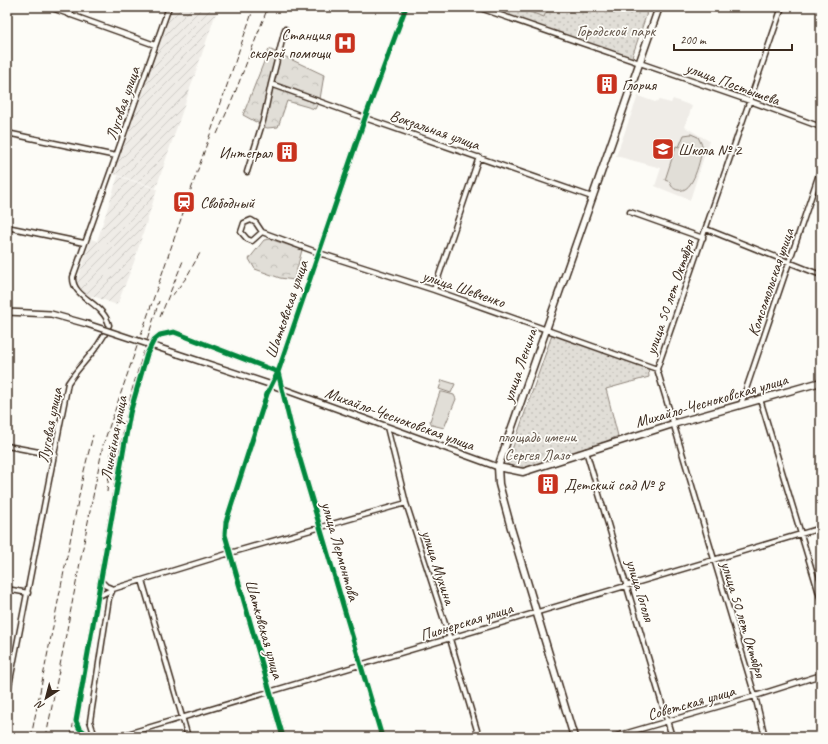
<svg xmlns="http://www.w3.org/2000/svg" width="828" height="744" font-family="Caveat,sans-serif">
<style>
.built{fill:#efece7}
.industrial{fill:url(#industrial-furrows)}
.grass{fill:url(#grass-dots);stroke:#8e847a}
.forest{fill:url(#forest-crowns);stroke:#8e847a}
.garden{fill:#e1ded7;stroke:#8e847a}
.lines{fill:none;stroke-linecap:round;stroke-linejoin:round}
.minor-casing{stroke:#3b2a1e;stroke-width:7}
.tertiary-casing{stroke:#3b2a1e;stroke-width:8}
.secondary-casing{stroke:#3b2a1e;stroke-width:9}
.minor{stroke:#fdfcf7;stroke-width:4}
.tertiary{stroke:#fdfcf7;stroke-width:5}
.secondary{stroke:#fdfcf7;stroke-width:6}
.rail{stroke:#3b2a1e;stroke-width:1;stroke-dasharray:6 3;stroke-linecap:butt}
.tertiary-bridge-casing{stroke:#3b2a1e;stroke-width:8;stroke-linecap:butt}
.tertiary-bridge{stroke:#fdfcf7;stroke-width:5}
.cycleway-casing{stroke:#fdfcf7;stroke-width:8}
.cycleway{stroke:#00873e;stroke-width:5}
.labels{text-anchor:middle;stroke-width:3.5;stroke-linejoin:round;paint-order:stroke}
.park-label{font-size:16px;fill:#64574c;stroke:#fdfcf7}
.poi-label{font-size:16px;fill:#3b2a1e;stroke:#fdfcf7;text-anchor:start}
.street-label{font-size:16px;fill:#3b2a1e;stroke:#fdfcf7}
</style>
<defs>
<pattern id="industrial-furrows" width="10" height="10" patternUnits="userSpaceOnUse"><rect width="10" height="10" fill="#efece7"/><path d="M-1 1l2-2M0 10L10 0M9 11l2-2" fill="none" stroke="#cecbc6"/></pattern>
<pattern id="grass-dots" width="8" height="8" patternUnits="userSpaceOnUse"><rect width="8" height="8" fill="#e1ded7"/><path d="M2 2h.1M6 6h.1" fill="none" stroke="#c2bfb8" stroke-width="1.8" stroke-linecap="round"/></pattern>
<pattern id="forest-crowns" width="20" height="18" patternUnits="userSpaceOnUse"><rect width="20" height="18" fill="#e1ded7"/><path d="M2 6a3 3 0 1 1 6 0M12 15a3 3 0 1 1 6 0" fill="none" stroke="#c2bfb8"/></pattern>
</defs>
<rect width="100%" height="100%" fill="#fdfcf7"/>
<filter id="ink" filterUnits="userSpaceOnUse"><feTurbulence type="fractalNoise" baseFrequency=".025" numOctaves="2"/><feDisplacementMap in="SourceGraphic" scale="8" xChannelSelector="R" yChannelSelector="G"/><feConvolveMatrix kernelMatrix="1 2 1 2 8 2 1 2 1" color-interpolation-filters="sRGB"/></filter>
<g filter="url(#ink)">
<path class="built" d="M638,96L655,102L659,100L671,103L673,99L692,106L685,127L709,141L690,200L655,186L661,168L616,156Z"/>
<path class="industrial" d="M173,7H218L156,188L114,174Z
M118,176L157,189L134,262L117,305L93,296L90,297L77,286V281L91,239L97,241Z"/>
<path class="grass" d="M477,7H649L631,60Z
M553,332L648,367L649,377L606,389L618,436L580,453L523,472L507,464Z"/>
<path class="forest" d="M269,49L324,75L320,99L315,109L287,101L278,127L267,128L243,115Z
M270,239L302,250L294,280L280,278L255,269L249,259L264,240Z"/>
<path class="garden" d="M532,7H548L544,17L530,12Z
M691,134L698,137L703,147C700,158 694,194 678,190C673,189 671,186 670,182L665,180L676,146L679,147L684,135Z
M442,380L455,384L451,393L439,389Z
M440,392H443L454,395L456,399L444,428L432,425L430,421Z"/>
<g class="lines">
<g class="minor-casing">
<path id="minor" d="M49,7L155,45
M477,7L750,101L821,127
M70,15L72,7
M271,84L365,118L592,197
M7,133L116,156
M247,172L263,121L271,84L285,29
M630,212L703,238
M7,227L84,243
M706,229L821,275
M262,232L252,241L247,239L241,232L244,223L251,220L256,223L262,232L319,253L434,290L657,369
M434,290L479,157
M760,399L821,600
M741,404L821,168
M387,427L406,503L450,639L479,737
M7,446L55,455
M586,451L672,737
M142,580L188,737
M101,581L106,586L113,589
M7,589L28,593
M99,596L113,589
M7,696L68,383C82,362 100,348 109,325C103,302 72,298 73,277L169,7
M90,737L79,728L76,721L130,413L147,354L154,340L160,335L174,332L278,372L294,439L382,737
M95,737L90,721L109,598L113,589L230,553L406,503
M117,737L821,528
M283,737L225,535L226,522L267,394L278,372L365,118L406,7
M613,737L755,696L821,675
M765,737L755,696L657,369L782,7"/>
</g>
<g class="tertiary-casing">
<path id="tertiary" d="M7,312L51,314L87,324
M178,354L272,385L498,467"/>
</g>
<g class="secondary-casing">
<path id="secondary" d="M498,467L523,472L673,424L821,382
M574,737L511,528L499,484L498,467L659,7"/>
</g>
<use href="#minor" class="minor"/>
<use href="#tertiary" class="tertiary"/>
<use href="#secondary" class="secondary"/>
<path class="rail" d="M217,134L233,98L268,7
M172,296L186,278L200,253
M160,317L183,261
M107,492L113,438L117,417
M31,737L84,471L93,435
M46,737L103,445L254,7
M71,737L124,425L132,390L159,301"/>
<g class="tertiary-bridge-casing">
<path id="tertiary-bridge" d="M87,324L178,354"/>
</g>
<use href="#tertiary-bridge" class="tertiary-bridge"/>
<g class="cycleway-casing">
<path id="cycleway" d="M90,737L79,728L76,721L130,413L147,354L154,340L160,335L174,332L278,372L294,439L382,737
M283,737L225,535L226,522L267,394L278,372L365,118L406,7"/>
</g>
<use href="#cycleway" class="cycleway"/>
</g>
</g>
<defs>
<g id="hospital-square" transform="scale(1.15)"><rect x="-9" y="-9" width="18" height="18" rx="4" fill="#c8321e" stroke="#fdfcf7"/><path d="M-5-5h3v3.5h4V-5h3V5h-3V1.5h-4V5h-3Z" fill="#fff"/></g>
<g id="building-square" transform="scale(1.15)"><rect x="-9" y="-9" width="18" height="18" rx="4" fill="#c8321e" stroke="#fdfcf7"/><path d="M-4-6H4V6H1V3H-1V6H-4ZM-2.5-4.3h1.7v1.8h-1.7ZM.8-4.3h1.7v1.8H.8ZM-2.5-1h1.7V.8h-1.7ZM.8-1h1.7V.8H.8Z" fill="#fff"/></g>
<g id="school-square" transform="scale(1.15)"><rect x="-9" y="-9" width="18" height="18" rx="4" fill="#c8321e" stroke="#fdfcf7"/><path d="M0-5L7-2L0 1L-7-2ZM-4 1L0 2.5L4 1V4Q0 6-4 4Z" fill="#fff"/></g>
<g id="station-square" transform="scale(1.15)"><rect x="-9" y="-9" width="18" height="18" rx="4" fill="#c8321e" stroke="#fdfcf7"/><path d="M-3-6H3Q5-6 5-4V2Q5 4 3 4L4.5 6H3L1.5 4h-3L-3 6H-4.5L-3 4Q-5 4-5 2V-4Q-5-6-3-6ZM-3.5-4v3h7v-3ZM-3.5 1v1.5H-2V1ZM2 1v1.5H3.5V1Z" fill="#fff"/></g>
</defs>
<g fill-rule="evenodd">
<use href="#hospital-square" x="345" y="43"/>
<use href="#building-square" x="607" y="84"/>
<use href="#school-square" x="663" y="149"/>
<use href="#building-square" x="287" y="152"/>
<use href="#station-square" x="184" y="202"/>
<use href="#building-square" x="548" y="484"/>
</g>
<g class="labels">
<g class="park-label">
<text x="616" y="36">Городской парк</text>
<text x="537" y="442">площадь имени<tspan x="537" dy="18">Сергея Лазо</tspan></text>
</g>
<g class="poi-label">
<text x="330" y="40" text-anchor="end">Станция<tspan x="330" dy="18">скорой помощи</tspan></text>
<text x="622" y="90">Глория</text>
<text x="678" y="155">Школа № 2</text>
<text x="272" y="158" text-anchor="end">Интеграл</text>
<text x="200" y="208">Свободный</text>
<text x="564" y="490">Детский сад № 8</text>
</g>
<g class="street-label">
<text transform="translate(733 83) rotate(20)" y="6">улица Постышева</text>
<text transform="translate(122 103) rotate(-71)" y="6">Луговая улица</text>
<text transform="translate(435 129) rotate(19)" y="6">Вокзальная улица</text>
<text transform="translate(770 282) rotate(-71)" y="6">Комсомольская улица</text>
<text transform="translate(464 288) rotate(19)" y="6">улица Шевченко</text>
<text transform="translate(669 297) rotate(-71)" y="6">улица 50 лет Октября</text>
<text transform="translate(286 309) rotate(-71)" y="6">Шатковская улица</text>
<text transform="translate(519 365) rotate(-71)" y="6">улица Ленина</text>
<text transform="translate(711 400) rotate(-16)" y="6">Михайло-Чесноковская улица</text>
<text transform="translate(400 418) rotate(20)" y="6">Михайло-Чесноковская улица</text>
<text transform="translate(49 425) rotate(-79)" y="6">Луговая улица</text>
<text transform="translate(113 438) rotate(-79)" y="6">Линейная улица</text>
<text transform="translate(341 551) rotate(74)" y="6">улица Лермонтова</text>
<text transform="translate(439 567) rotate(72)" y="6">улица Мухина</text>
<text transform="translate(641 590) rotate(73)" y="6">улица Гоголя</text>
<text transform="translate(744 619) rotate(73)" y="6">улица 50 лет Октября</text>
<text transform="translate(466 621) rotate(-17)" y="6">Пионерская улица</text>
<text transform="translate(265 629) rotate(74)" y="6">Шатковская улица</text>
<text transform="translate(691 702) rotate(-16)" y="6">Советская улица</text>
</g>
</g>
<rect width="828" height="744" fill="none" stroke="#fdfcf7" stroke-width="24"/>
<rect x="12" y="12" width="804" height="720" fill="none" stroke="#3b2a1e" stroke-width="1.5" filter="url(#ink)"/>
<g transform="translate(46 698) rotate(216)" stroke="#fdfcf7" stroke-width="3" paint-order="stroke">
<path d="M0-3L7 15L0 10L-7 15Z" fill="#3b2a1e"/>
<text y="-6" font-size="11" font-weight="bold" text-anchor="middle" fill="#3b2a1e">N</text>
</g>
<path d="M674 44v6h118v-6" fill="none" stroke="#3b2a1e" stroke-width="2"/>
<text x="680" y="44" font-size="12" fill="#3b2a1e" stroke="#fdfcf7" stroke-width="3" paint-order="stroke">200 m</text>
</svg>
